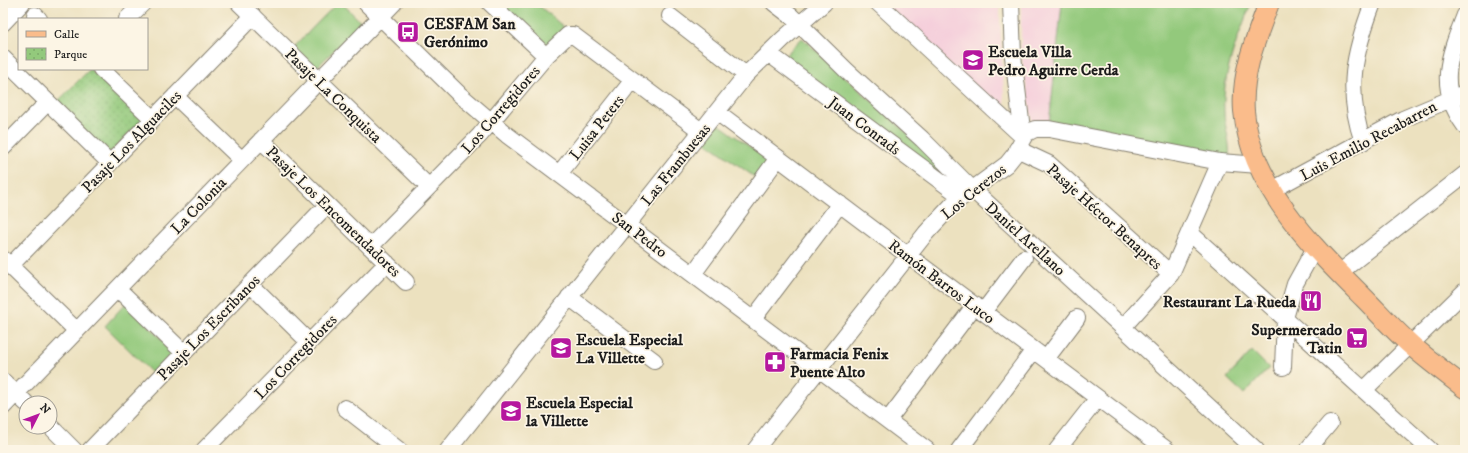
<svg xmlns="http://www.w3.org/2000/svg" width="1468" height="453" font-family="'IM FELL DW Pica',serif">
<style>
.built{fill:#f5cfdb}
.green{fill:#93c97c;stroke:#58724c}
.park{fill:url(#park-dots);stroke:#58724c}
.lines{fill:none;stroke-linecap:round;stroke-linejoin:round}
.minor-casing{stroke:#847e6e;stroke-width:18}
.major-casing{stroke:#847e6e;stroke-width:22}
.minor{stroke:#fff;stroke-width:16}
.major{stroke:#fabc8b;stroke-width:20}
.labels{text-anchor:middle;stroke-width:3.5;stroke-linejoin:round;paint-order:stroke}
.poi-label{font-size:16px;font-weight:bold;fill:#1c1c1c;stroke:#fcf5e5;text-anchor:start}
.street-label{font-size:16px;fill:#1c1c1c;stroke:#fcf5e5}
</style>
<defs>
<pattern id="park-dots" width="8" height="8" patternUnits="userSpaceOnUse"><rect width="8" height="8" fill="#93c97c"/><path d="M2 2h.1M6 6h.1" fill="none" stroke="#7eac6b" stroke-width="1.8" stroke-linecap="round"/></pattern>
</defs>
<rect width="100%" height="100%" fill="#fcf5e5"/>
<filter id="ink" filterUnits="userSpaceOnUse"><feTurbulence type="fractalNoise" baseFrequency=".025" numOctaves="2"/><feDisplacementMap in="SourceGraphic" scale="8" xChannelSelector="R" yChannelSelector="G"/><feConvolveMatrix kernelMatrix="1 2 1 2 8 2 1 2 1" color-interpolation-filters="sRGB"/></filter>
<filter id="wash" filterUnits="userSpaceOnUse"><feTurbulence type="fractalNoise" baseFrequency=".012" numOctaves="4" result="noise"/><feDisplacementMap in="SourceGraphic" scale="16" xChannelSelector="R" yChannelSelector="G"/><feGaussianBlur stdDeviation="0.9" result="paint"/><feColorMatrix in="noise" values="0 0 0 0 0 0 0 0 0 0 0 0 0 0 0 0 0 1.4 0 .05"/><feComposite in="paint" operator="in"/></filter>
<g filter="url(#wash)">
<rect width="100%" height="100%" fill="#ece1bf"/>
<path class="built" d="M884,3H999L1005,117Z
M1021,3H1062L1049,124L1032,121L1021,53Z"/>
<path class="green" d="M337,3H342L362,23L316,68L294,47Z
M495,3H536L566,29L545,51Z
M1062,3H1251C1238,38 1222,73 1224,111C1224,127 1231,141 1229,157L1049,124Z
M802,38L960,181L955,186L783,58Z
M715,125H720L768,160L756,178L703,140Z
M126,303L174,352L154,375L105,326Z
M1252,351L1269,368L1244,394L1227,378Z"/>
<path class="park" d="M90,69L143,119L111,152L105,154L55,104Z"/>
</g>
<g filter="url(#ink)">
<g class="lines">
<g class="minor-casing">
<path id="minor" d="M239,3L429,187
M366,3L459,94L507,135L927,450
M490,3L546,56
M774,3L791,16L847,71L922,139L972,189L1256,450
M878,3L1023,137
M1011,3L1013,56L1023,137
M35,15L39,19
M1465,15C1449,56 1436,87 1465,126
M670,16L746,75
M127,19L143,3
M3,23L22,3
M768,53L962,197
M3,58L110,163
M101,69L153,119
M175,96L242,160
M717,112L1167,450
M261,140L406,282
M1363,142C1345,90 1354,53 1373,3
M3,148L48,102
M1017,149L1049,164L1171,274
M559,174L633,80
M1272,190L1403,119L1465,93
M1190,233L1430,450
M370,247L480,135L546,56L568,35H573L701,131
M3,259L77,331
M10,266L253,16
M1339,273L1465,174
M693,274L778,158
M250,284L309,342
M118,289L184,353
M569,297L654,361
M983,312L1024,258
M753,319L840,204
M1123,327L1171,274L1220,162
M1046,359L1077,318
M1283,367L1285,318L1295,284L1316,246
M3,381L26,403
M1364,390L1465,291
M3,407L394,3
M345,408L399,450
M888,420L975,305
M50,426L74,450
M90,450L327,205
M204,450L387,263
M448,450L746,75L783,39L824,3
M755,450L926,233L954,203L1007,164L1015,154L1027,133L1035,129H1049L1220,162L1259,165
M959,450L1034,350
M1057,450L1098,398
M1307,450L1330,423"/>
</g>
<g class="major-casing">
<path id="major" d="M1269,3C1256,38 1241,73 1244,111C1251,187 1313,247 1364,298C1379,313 1394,330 1411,345C1428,360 1447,374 1465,388"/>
</g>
<use href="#minor" class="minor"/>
<use href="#major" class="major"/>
</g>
</g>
<defs>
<g id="bus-square" transform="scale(1.15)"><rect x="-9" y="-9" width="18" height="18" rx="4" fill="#b5179e" stroke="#fcf5e5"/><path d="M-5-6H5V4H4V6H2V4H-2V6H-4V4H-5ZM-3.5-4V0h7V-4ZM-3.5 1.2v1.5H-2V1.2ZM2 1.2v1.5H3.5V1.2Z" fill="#fff"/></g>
<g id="school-square" transform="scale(1.15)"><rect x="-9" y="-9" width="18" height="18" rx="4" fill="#b5179e" stroke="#fcf5e5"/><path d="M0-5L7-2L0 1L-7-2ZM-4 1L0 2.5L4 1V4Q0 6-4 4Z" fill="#fff"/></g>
<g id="restaurant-square" transform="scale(1.15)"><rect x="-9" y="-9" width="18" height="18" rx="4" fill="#b5179e" stroke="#fcf5e5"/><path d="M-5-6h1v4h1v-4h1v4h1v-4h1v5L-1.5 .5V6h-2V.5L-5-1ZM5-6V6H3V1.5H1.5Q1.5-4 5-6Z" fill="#fff"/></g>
<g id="supermarket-square" transform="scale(1.15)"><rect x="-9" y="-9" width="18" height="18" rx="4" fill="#b5179e" stroke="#fcf5e5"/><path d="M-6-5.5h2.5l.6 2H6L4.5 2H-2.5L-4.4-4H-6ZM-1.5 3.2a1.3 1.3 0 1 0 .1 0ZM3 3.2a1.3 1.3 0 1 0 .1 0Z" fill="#fff"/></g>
<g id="pharmacy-square" transform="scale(1.15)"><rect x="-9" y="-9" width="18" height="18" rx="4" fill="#b5179e" stroke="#fcf5e5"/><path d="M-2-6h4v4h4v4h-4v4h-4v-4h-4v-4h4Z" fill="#fff"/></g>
</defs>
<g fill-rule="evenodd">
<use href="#bus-square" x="408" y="32"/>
<use href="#school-square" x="973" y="60"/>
<use href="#restaurant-square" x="1311" y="301"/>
<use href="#supermarket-square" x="1357" y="338"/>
<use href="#school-square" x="561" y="348"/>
<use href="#pharmacy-square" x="775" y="362"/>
<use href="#school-square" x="511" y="411"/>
</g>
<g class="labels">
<g class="poi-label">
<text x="424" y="29">CESFAM San<tspan x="424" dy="18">Gerónimo</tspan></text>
<text x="988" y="57">Escuela Villa<tspan x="988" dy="18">Pedro Aguirre Cerda</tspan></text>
<text x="1296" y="307" text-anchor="end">Restaurant La Rueda</text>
<text x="1342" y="335" text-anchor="end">Supermercado<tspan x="1342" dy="18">Tatin</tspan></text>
<text x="576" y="345">Escuela Especial<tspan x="576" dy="18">La Villette</tspan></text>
<text x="790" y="359">Farmacia Fenix<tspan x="790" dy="18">Puente Alto</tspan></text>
<text x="526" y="408">Escuela Especial<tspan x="526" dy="18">la Villette</tspan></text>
</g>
<g class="street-label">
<text transform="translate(334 95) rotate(44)" y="6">Pasaje La Conquista</text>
<text transform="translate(500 109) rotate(-49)" y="6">Los Corregidores</text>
<text transform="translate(865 125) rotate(37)" y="6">Juan Conrads</text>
<text transform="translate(596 127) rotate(-52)" y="6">Luisa Peters</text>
<text transform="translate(1368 140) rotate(-28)" y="6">Luis Emilio Recabarren</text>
<text transform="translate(131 141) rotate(-46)" y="6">Pasaje Los Alguaciles</text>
<text transform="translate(675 164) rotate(-51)" y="6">Las Frambuesas</text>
<text transform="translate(973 191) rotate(-39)" y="6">Los Cerezos</text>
<text transform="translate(198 205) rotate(-46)" y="6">La Colonia</text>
<text transform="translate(334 211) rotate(44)" y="6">Pasaje Los Encomendadores</text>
<text transform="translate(1105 216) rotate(42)" y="6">Pasaje Héctor Benapres</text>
<text transform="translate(640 234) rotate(37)" y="6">San Pedro</text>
<text transform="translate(1026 238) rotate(42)" y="6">Daniel Arellano</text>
<text transform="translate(942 281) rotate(37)" y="6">Ramón Barros Luco</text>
<text transform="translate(208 327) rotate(-46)" y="6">Pasaje Los Escribanos</text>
<text transform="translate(295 356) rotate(-46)" y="6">Los Corregidores</text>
</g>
</g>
<rect width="1468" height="453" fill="none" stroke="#fcf5e5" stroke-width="16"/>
<rect x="18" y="18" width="130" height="52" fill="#fcf5e5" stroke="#a29e95"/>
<rect x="26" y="31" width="20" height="6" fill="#fabc8b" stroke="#a29e95"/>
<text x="54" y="38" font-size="12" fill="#1c1c1c">Calle</text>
<rect x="26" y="48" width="20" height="12" fill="url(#park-dots)" stroke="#a29e95"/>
<text x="54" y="58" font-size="12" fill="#1c1c1c">Parque</text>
<g transform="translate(38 415) rotate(48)"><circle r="19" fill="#fcf5e5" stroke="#a29e95"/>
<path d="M0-3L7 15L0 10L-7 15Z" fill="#b5179e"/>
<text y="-6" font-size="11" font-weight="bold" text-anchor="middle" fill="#1c1c1c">N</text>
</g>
</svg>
